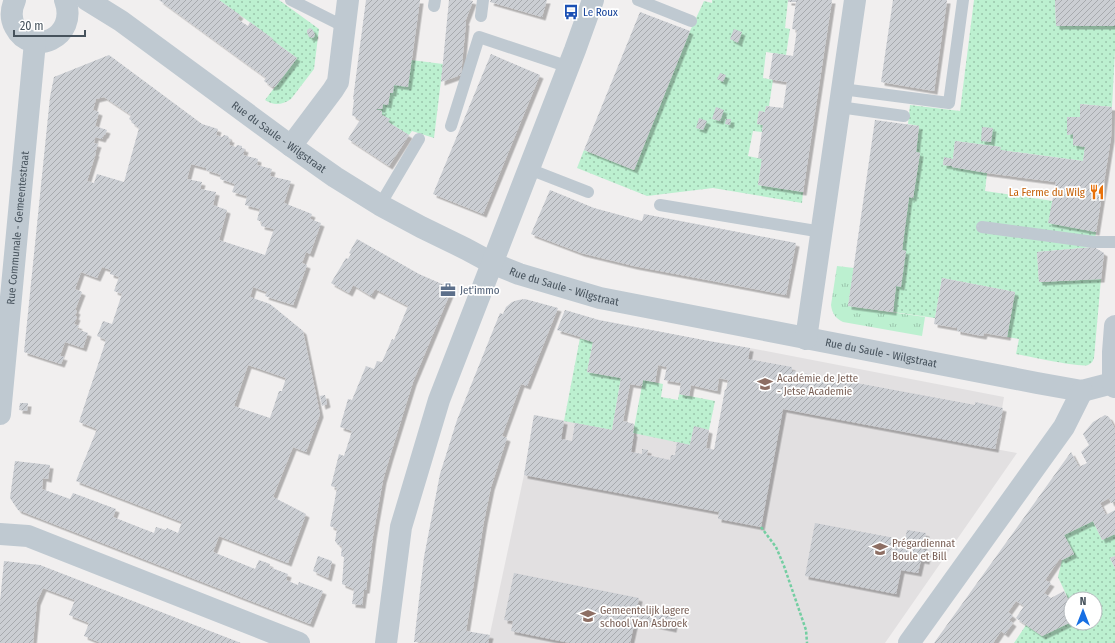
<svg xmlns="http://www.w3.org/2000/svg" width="1115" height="643" font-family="'Fira Sans Condensed',sans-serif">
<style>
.education{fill:#e2e0e1}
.grass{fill:url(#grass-tufts)}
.park{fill:url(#park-dots)}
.building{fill:url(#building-hatch);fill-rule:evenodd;filter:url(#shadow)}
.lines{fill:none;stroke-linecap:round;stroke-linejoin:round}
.path{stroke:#74cea2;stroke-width:2.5;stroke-dasharray:3 2;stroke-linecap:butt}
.service{stroke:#bfc9d1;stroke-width:12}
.minor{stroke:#bfc9d1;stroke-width:22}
.labels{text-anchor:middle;stroke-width:3.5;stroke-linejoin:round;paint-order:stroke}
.transit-label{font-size:11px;fill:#164399;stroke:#fff;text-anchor:start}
.street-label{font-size:11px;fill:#46525c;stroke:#fff}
.food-label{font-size:11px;fill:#c56008;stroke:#fff;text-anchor:end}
.service-label{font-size:11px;fill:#4e5e75;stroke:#fff;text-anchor:start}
.education-label{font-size:11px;fill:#785e54;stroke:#fff;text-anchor:start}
</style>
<defs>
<pattern id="grass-tufts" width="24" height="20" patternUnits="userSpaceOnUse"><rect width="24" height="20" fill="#bcf0d0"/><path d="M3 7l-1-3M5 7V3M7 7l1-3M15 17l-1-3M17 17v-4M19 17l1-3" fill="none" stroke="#9bc5ac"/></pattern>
<pattern id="park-dots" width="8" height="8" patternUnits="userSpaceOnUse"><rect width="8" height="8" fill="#bcf0d0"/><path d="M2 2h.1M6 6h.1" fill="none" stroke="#9bc5ac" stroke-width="1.8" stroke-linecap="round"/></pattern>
<pattern id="building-hatch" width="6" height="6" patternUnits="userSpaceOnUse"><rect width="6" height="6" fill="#cbced3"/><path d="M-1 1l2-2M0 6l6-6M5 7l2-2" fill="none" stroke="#a7aaae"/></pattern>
<filter id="shadow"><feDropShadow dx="3.5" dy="3.5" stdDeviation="0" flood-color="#0004"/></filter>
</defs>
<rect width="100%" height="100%" fill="#f1efef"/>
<path class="education" d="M750,348L1004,397L995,449L1017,453L885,643H488L524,475L534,415L634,433L732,453Z"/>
<path class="grass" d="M837,266L854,268L848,306L925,317L922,336L843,322C835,318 832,313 831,305Z"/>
<path class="park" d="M219,0H279L319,29L314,69L291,99C282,105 274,106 265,100L297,58L272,40L273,39Z
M712,0H788L785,28L790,29L786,55L766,52L763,78L773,80L769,106H766L765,112L759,111L757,124L763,125L762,132L753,131L748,156L762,159L758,185L803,192L802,203L713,188L647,196L577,168L584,150L634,170L690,31L704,1L712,3Z
M974,0H1055L1056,26H1115V51L1112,107L1081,104L1080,117H1067V135L1073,134V145L1085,147L1083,161L1000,150V147L955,141L953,159L944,158L943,165L952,166V167L987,173L985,191L1053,201L1049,223L1096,232L1094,247L1037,252L1039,282L1101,279L1094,358C1093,361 1092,363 1088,365C1082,368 1027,356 1016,354L1019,339L1007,337L1015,292L942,278L935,318L893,312L896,286L906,251L902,250L909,197L913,198L920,153L916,152L919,126L908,124L910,105L960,111Z
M411,60L443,64L434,138L412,131L409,135L388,122L389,119L382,115V111L377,110V109H382L383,104L388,105L390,93L394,85Z
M580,338L593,342L587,372L621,378L612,430L564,421Z
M643,380L663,384L661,397L678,400L679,394L715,401L709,430L694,427L690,445L633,433Z
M1093,521L1102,540L1114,534L1115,536V556L1110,558L1115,568V643H1014L1026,625L1042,636L1071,622L1095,623V599H1071V605L1058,577L1062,560L1074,554L1064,535Z"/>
<path class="building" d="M159,0H219L240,15L237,19L248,26L250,22L273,39L272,40L297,58L276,86L272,87L264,81L266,78Z
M366,0H420L408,87L394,85L393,93H390L388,105L383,104L382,109H377V110L382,111V115L390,119L388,122L409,135L389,166L348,139L360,120L352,115L354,100L353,99Z
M449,0H469L473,1L465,22H466L461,75L441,82Z
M491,0H547L542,17L490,2Z
M788,0H832L803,192L758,185L762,159L758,158L763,125L757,124L759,111L765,112L766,106L783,108L787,82L769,79L773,53L793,56L797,30L792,29L796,2H788Z
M893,0H947L934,91L881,82Z
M1055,0H1115V26H1056Z
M640,12L690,31L634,170L584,150Z
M310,28L312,29L315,34L314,37L312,38L309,37L307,33V30Z
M734,29L742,32L738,43L730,39Z
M491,54L540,75L483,214L433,194Z
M109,55L202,124L218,129L216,135L222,137L224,135L228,136L229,139H231L229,145L236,147L237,145L242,146V148L245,149L243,155L258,159L257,165L272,169L270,176L291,181L284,203L312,214L310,219L321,223L310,254L306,252L302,263L307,265L293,305L265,296L267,292L253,287L250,297L270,304L303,331L320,414L306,452L293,447L273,497L306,514L288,563L219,536L213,552L255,569L259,560L270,564L269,567L288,574L286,580L298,585L299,582L323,591L310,624L18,510L10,498L15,461L50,465L48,479L43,478L42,489L70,499L73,493L116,509L113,517L154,533L156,527L166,530L167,528L178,533L182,522L76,481L97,429L79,422L106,340L97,336L103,321L112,324L122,294L114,291L119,277L110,274L111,270L102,267L97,278L81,272L75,289L82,292L75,310L77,311L75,316L77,317L74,324L79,326L77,329L88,333L83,348L65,342L60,356L64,357L61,364L24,352L50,97L54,77ZM104,97L131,115L129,119L132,121L131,122L139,128L124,182L97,174L94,183L87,181L96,153H95L98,144L94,143L95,137L102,139L104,135H105L107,130L95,126L99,112L93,110L96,99ZM191,164L206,168V170L221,175L220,179L235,184L232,192L247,196L245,205L260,209L257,220L262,222L261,226L274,229L265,255L219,240L227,210L213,205L216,192L200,189L202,182L187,179ZM248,365L286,378L282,391H279L270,418L234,406Z
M720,73L726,75L723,82L717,79Z
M1080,104L1112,107L1111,138L1096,232L1048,223L1056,182L987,173L952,167V166L943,165L944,157L953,159L955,141L1001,147L1000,150L1083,161L1085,147L1073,145V134L1067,135V117H1080Z
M716,107L724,110L720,121L712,119Z
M699,118L707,121L703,130L696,128Z
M726,119H731L730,125L725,124Z
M875,120L919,126L916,152L920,153L913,198L909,197L902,250L906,251L901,287L896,286L893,312L848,306Z
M982,127L993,128L991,142L981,141Z
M550,190L594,208L642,221L644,214L796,243L786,295L634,266L581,253L531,234Z
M357,239L419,274L451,288V291L413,382L390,456L383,480L373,536L366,590H364L362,605L352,604L354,589L342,584L344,557L341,556L342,546L338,545L335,541L337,529L330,526L337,488L331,486L339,454L344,456L352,431L340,427L348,399L352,400L366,366L374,369L377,361L382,362L392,339L394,340L408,306L375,289L371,296L353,285L349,293L331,283L346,258L348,259L351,254L349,253Z
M1094,247L1104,253L1101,279L1039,282L1037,252Z
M942,278L1015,292L1007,337L984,333L983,336L977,335L957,331V328L934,324Z
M525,299L558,308L527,386L521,384L502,436L507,438L491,487L484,521L466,631L490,635L488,643L414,642L424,557L440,474L457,420L500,313L503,314L506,307L512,302L518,300Z
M565,310L599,320L709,341L750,348L748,359L792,367V371L975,405V402L1003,408L995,449L783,409L761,527L719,519H718L719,512L524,475L534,415L564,421L561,439L572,441L575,423L612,430L621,378L587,372L593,342L580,338L581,337L557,330ZM658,365L667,367L664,380L681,383L679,394L689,396L691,385L717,391L719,378L728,380L726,390L725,389L714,450L706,448L709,430L694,426L690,445L677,442L675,455H671L670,460L647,455L648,450L642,449V454L631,452L634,433H633L634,424L623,421L630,384L642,386L643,380L655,382Z
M325,395L327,404L322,406L320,396Z
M20,403H28L27,411L19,410Z
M1105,415L1109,417L1115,429V501L1111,503L1109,498L1100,503L1106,515L1115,510V534L1102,540L1093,521L1064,535L1074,554L1062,560L1060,558L1045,580L1051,583L1044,593L1051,598L1064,591L1068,600L1076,596L1078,599H1071V622L1042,636L1016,618L1024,606L1016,601L1008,612L1013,616L1009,620L1013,623L1005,634L1001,631L993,643H934L1071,452L1079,467L1087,463L1081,452L1089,445L1083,434L1093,422Z
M815,523L905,540L907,530L926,533L923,550H928L926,561L921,560L918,573L901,570L896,594L805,576Z
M318,556L332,561L328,578L313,571Z
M1115,556V568L1110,558Z
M4,561L40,565L241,643H101L84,636L89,623L69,615L75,600L43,588L37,602L33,643H0V602Z
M514,573L639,598L637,609L675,617L673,629L635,621L630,643H570L511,631L513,621L504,620Z"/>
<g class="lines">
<path class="path" d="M761,527L776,547L784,566L806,630L807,643"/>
<path class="service" d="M291,0L345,27
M638,0L691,21
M434,6L435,0
M481,16L483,0
M842,89L949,103L963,0
M839,107L904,116
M451,126L479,37L569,67
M529,169L588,192
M380,205L419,139
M660,205L822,232
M982,227L1094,242H1115"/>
<g class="minor">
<path d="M15,0C11,9 10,18 15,27C31,58 79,38 65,0"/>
<path id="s1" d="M87,0L121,21L291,146L335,177L380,205L421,227L466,249L492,263L519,274L600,298L1037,383L1082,391L1113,383"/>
<path d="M291,146L333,90L338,82L348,0"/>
<path d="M1115,326L1113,352V383L1115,387"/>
<path d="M806,339L855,0"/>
<path id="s2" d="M0,414L35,42"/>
<path d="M0,534L28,536L299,643"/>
<path d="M386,643L401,527L439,400L575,50L593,0"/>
<path d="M909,643L1064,427L1082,391"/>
</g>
</g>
<defs>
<g id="bus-bare" transform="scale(1.2)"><path d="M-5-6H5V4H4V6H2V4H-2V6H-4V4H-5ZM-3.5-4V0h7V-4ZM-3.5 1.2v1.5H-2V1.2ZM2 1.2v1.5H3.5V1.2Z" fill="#1a4fb4" stroke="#fff" stroke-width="2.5" paint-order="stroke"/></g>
<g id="restaurant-bare" transform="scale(1.2)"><path d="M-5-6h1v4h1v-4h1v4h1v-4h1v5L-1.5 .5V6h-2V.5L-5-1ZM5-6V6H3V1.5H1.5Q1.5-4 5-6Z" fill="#e8710a" stroke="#fff" stroke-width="2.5" paint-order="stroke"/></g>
<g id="office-bare" transform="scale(1.2)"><path d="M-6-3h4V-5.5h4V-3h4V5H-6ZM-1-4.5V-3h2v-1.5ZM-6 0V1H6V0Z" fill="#5c6f8a" stroke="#fff" stroke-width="2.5" paint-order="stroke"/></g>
<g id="school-bare" transform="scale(1.2)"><path d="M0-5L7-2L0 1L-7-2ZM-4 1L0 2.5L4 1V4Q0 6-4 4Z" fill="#8d6e63" stroke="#fff" stroke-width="2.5" paint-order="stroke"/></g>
</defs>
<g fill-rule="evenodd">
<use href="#bus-bare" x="571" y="12"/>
<use href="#restaurant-bare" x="1097" y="192"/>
<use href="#office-bare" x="448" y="290"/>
<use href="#school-bare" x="765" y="384"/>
<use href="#school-bare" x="880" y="549"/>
<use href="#school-bare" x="588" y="616"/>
</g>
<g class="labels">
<g class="transit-label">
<text x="583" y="16">Le Roux</text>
</g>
<g class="street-label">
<text dy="4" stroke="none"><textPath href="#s1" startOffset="236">Rue du Saule - Wilgstraat</textPath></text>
<text dy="4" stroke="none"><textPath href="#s2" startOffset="187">Rue Communale - Gemeentestraat</textPath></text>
<text dy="4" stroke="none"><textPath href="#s1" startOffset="560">Rue du Saule - Wilgstraat</textPath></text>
<text dy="4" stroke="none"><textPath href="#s1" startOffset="884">Rue du Saule - Wilgstraat</textPath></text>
</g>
<g class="food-label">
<text x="1085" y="196">La Ferme du Wilg</text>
</g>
<g class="service-label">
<text x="460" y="294">Jet'immo</text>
</g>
<g class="education-label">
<text x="777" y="382">Académie de Jette<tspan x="777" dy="13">- Jetse Academie</tspan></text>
<text x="892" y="547">Prégardiennat<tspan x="892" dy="13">Boule et Bill</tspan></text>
<text x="600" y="614">Gemeentelijk lagere<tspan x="600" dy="13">school Van Asbroek</tspan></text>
</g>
</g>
<g transform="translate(1083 611)"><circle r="19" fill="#ffffff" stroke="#b5babe"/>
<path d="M0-3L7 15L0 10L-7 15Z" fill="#176fe3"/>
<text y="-6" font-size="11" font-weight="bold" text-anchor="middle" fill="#46525c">N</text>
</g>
<path d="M14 30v6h71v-6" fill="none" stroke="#46525c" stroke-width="2"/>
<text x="20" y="30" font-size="12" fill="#46525c" stroke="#ffffff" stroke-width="3" paint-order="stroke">20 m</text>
</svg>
